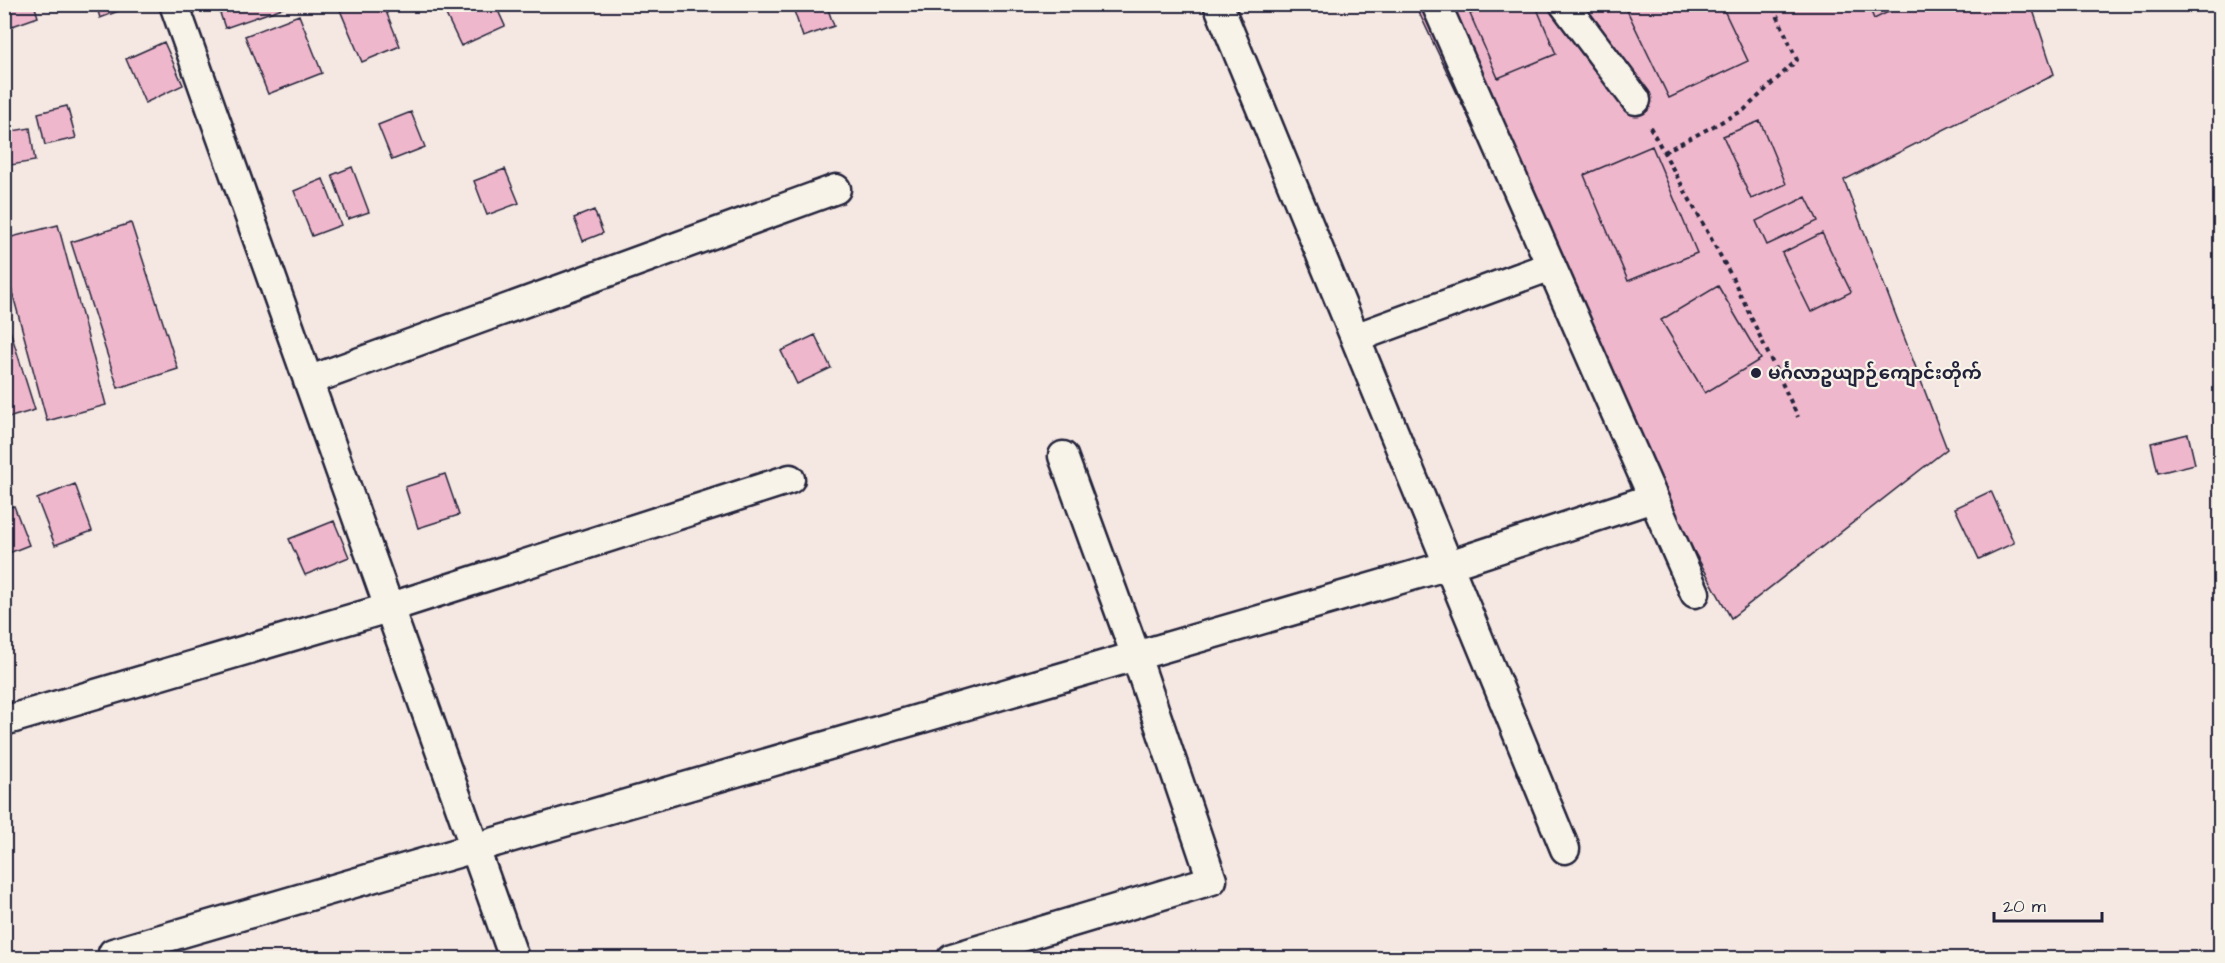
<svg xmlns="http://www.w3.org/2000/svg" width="2225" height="963" font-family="'Architects Daughter','Noto Sans Myanmar',sans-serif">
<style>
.building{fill:#efb7cb;stroke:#22223b;stroke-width:1.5}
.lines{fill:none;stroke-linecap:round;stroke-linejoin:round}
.minor-casing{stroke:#22223b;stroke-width:33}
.path{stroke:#22223b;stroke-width:4;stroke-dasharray:4.5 4.5;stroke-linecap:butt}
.minor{stroke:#f7f3e8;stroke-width:28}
.poi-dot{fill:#22223b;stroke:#f7f3e8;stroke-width:2}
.labels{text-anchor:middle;stroke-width:4.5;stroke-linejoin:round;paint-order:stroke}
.poi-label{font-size:18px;font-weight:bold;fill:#22223b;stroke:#f7f3e8;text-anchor:start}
</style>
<rect width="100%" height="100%" fill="#f5e7e2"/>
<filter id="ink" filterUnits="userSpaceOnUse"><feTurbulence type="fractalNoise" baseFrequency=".0167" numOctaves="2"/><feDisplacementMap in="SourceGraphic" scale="12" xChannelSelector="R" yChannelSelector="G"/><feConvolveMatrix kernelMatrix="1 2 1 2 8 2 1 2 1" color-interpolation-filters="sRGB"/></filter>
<g filter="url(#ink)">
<path class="building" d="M4,4H34L38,17L4,29Z
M96,4H137L100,18Z
M217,4H294L225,28Z
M352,4H383L400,46L362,62L340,10Z
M441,4H495L505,26L461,46Z
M795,4H826L834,26L803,37L792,5Z
M1415,4H2031L2054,74L1844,180L1947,449L1731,618L1553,297Z
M1492,4H1535L1556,54L1498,78L1470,14Z
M1624,4H1721L1748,61L1669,98Z
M1868,4H1900L1901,6L1874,19Z
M299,15L322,73L268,94L245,36Z
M164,42L183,85L145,103L126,59Z
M67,106L76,138L45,145L38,113Z
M411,112L425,147L392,160L378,125Z
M1760,121L1786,184L1751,199L1723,136Z
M30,128L35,161L11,165L6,132Z
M4,132L11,170L4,171Z
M1652,146L1697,253L1628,281L1584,175Z
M352,167L369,212L348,219L332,175Z
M505,169L519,203L487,215L474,181Z
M323,179L341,225L312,236L294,191Z
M1806,197L1818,221L1767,245L1756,221Z
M594,210L603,233L583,241L574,218Z
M131,223L178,369L118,388L71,242Z
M58,225L106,405L47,421L4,262V239Z
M1822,233L1851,292L1811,312L1782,253Z
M1718,286L1761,359L1705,393L1661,320Z
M4,311L35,410L4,419Z
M815,335L831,368L797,384L781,351Z
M2188,434L2195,464L2158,473L2151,443Z
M445,474L459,515L418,528L405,487Z
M75,484L92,531L55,545L37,499Z
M1991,491L2014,543L1979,559L1955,508Z
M14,506L29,545L4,555V509Z
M334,521L349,557L305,575L289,539Z"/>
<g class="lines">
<g class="minor-casing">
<path id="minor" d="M174,4L514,958
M1218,4L1565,849
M1436,4L1695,593
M1564,4L1636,100
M1355,338L1551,266
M308,381L836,189
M4,721L388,608L790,479
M113,953L1449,565L1653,498
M952,958L1212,880L1136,656L1063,456"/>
</g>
<path class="path" d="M1650,127L1732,277L1798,417
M1664,152L1744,110L1797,60L1772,4"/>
<use href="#minor" class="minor"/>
</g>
</g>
<circle class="poi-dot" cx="1756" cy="373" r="6"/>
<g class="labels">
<g class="poi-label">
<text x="1768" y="379">မင်္ဂလာဥယျာဉ်ကျောင်းတိုက်</text>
</g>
</g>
<rect width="2225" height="963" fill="none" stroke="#f7f3e8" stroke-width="24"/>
<rect x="12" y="12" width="2201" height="939" fill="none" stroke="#22223b" stroke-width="2" filter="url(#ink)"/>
<path d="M1994 912v9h108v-9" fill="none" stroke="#22223b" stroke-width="3"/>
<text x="2003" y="912" font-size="18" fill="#22223b" stroke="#f7f3e8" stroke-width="4.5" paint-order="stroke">20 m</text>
</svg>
